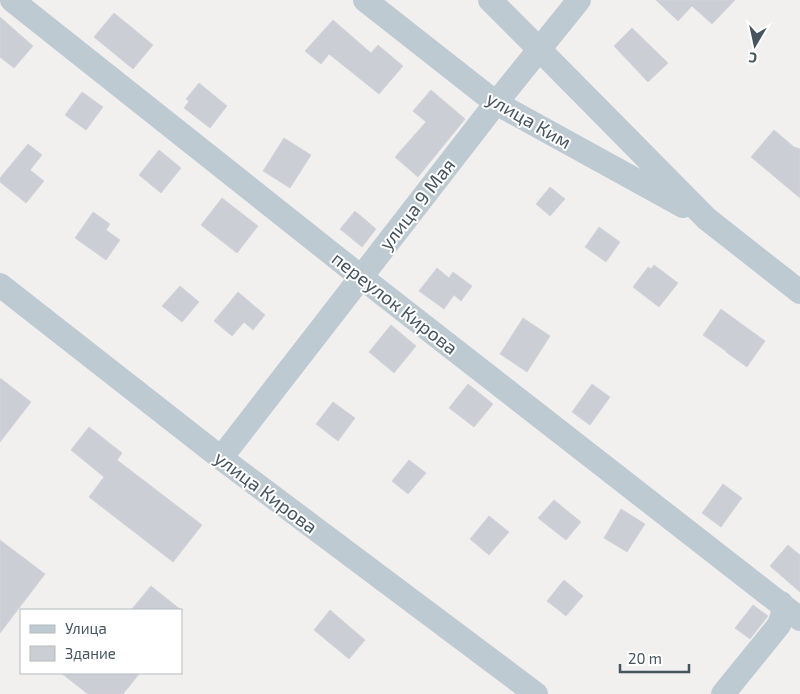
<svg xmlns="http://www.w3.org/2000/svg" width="800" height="694" font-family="'Exo 2',sans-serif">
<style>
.building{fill:#cbced4;stroke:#d2d5db}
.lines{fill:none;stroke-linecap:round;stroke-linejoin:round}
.minor{stroke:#becad2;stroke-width:24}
.labels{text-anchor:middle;stroke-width:4;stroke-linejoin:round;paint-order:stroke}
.street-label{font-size:19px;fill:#46545d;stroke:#fff}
</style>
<rect width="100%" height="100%" fill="#f2efef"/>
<path class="building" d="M656,0H735L712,24L692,6L678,21Z
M114,13L153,45L133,69L94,37Z
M0,17L33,46L14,68L0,57Z
M333,20L371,53L378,45L403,66L379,94L329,54L321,64L305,51Z
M632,28L668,63L648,82L614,46Z
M199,83L227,106L210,128L184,108L189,101L186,99Z
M431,90L465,119L418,177L395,157L426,122L413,111Z
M82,92L103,107L86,130L65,115Z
M774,130L794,147L800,149V198L751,157Z
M284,138L311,155L290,188L263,171Z
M28,144L42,155L30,170L44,181L26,203L0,182V178Z
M159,150L181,168L161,193L139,175Z
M550,187L565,199L550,216L536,204Z
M222,198L258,226L237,253L201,225Z
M355,211L376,229L362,247L340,229Z
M93,212L110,224L106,230L120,240L106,260L75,238Z
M599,227L620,242L606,262L585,247Z
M654,265L678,283L659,307L633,287L648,267L651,269Z
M437,268L449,278L453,272L472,286L461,301L454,295L444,309L419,291Z
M180,286L199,302L182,322L162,306Z
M238,292L265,315L253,330L244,322L232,336L214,321Z
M721,309L765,341L747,367L726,352V351L703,335Z
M523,318L550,336L527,372L500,354Z
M391,325L416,346L394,373L369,352Z
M0,378L31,402L0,442Z
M468,384L493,404L474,427L449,408Z
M592,384L610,397L590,425L572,412Z
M333,402L355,418L338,441L316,424Z
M89,427L122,453L117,460L202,525L173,562L89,497L104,477L71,450Z
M409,460L426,473L408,494L392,481Z
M723,484L742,498L721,527L702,513Z
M554,500L581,522L566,540L538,518Z
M621,509L645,524L627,552L604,538Z
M489,516L509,532L489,555L470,539Z
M0,540L45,574L0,633Z
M788,545L800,555V592L770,566Z
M564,580L583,596L566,616L547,601Z
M151,586L181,610H131Z
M753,605L768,616L750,639L735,628Z
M330,610L365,640L349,659L314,630Z
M61,673H140L123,694H88Z"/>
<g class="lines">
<path class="minor" d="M12,0L361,277L800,619
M365,0L496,103L683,206
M490,0L539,49L707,219L800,292
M0,285L221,458L536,694
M221,458L496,103L579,0
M723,694L779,625L783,613L781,603"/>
</g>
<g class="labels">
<g class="street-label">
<text transform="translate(529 120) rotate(30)" y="7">улица Ким</text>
<text transform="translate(417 204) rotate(-52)" y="7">улица 9 Мая</text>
<text transform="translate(395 303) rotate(38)" y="7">переулок Кирова</text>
<text transform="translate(266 492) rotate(37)" y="7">улица Кирова</text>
</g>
</g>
<rect x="20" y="609" width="162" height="65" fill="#ffffff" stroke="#b5bbbe"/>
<rect x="30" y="625" width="25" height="8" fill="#becad2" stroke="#b5bbbe"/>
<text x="65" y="634" font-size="15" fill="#46545d">Улица</text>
<rect x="30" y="646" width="25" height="15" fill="#cbced4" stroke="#b5bbbe"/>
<text x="65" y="659" font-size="15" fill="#46545d">Здание</text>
<g transform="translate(755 45) rotate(189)" stroke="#ffffff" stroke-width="4" paint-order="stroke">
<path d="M0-4L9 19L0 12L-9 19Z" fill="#46545d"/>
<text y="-8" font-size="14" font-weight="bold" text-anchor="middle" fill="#46545d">С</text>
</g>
<path d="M620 664v8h69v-8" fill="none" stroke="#46545d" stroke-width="2.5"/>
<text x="628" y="664" font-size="15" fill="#46545d" stroke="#ffffff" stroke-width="4" paint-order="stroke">20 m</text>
</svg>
